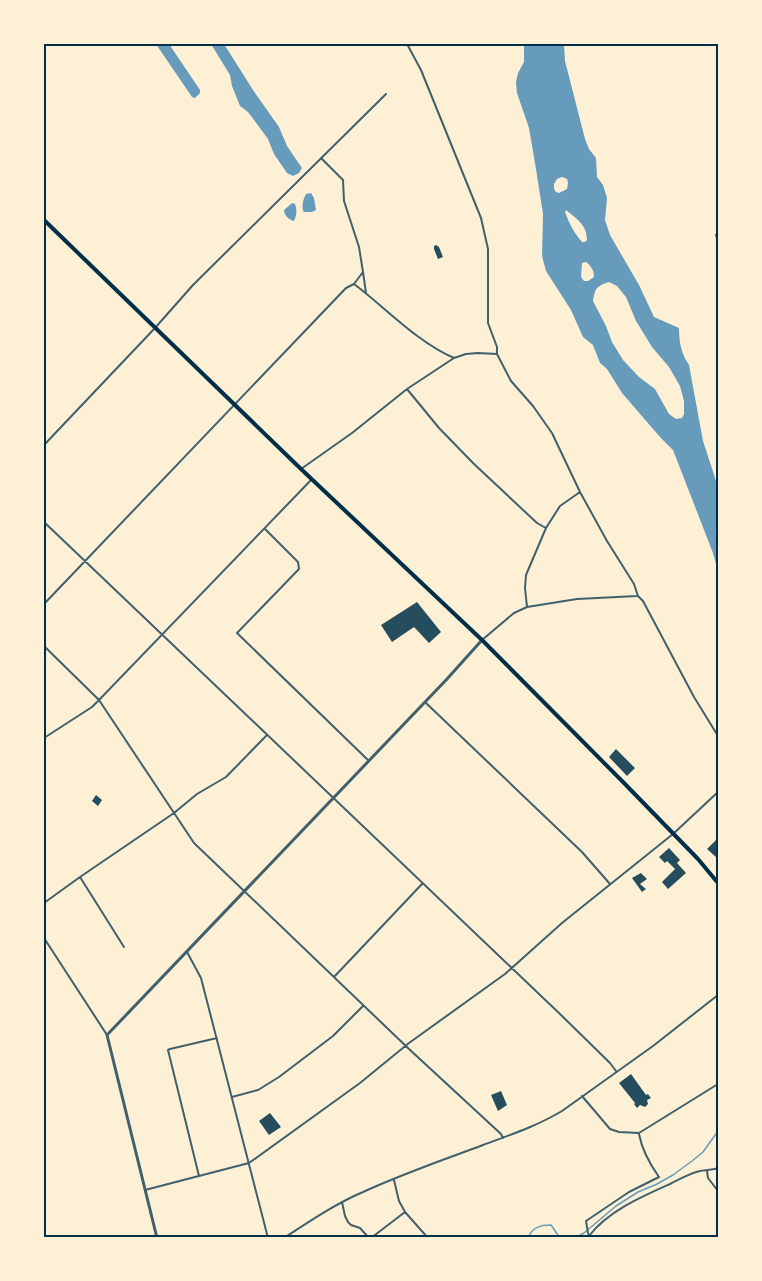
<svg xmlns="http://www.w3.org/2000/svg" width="762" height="1281" font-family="Karla,sans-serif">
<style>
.water{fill:#669bbc;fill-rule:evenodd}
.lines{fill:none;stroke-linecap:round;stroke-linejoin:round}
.stream{stroke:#669bbc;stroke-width:1.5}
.building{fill:#264d5e}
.minor{stroke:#3f606c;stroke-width:2}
.tertiary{stroke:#3f606c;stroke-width:3}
.primary{stroke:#003049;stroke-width:4}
.neatline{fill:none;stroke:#003049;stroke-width:2}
</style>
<rect width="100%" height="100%" fill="#fdf0d5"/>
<path class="water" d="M156,44H169L200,90V93L195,98L192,97Z
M211,44H224L253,90L279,127L287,146L302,168L299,173L293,176L287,173L274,154L268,139L248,112L240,106L232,86L230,75Z
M524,44H564L565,61L585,139L589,149L596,158L597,177L603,185L607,198L605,220L610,235L639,285L654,317L679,328C679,342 681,353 689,365L703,441L718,487V571L713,553L673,450L660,437L622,393L607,369L600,363L593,345L583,337L571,310L546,271L542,256L543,214L535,163L529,128L517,93L516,82L518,73L524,62ZM562,177L567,179L568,183L567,189L559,193L556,192L554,189V184L557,179ZM566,210C577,219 587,225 587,240L585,242H582C574,233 569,223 565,212ZM586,262C591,266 594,270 594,277L588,281H584L581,277L582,263ZM609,282L617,286L626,297L636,321L652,347L669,367L680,386L684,401V414L682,418L676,419L669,414L655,389L639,377L623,360L612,342L606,326L593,301C595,289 596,286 609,282Z
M311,193L314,198L316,210L312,212H304C301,208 303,199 306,194Z
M292,203L295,204C297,209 297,215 294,221C289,220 284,215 284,210Z"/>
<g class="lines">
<path class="stream" d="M528,1238C532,1227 541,1225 551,1225L560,1238
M575,1238L584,1233L616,1206L638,1192L657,1184L673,1175L692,1161L703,1152L718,1131"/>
</g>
<path class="building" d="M436,245L439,247L443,257L438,259L434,249V246Z
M417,602L441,632L429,643L414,627L392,642L381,625Z
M616,749L635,768L627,776L609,757Z
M96,795L102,800L98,806L92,801Z
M717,839L718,841V856L717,858L707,849Z
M669,848L680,860L677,863L686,873L668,889L662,882L675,869L667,861L665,863L659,857Z
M641,873L647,879L640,884L646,889L642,892L632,878Z
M631,1074L646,1095L648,1094L651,1098L647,1100L648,1104L645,1107L640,1105L637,1108L634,1104L635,1103L619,1083Z
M501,1091L507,1105L498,1111L491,1095Z
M270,1113L281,1127L269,1135L259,1121Z"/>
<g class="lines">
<path class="minor" d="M407,44L421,70L481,218L488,249V323L497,347V354L511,381L533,406L552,433L580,492L607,541L634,584L638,596L643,601L694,697L718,736
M716,235L718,241
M363,272L366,293
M354,284C386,308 417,342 454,358
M407,389L439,428L474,464L537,523L546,528
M44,445L155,328L193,285L386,94
M301,469L352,433L407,389L454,358L466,354L478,353L497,354
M44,522L560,1014L610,1063L616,1071
M265,529L298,562L299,569L237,633L369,761
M44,604L346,288L354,284L363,272L359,247L344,201L343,180L321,158
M527,607L525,588L526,575L546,528L560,506L580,492
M482,640L514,613L527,607L577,599L637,596
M44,646L99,700L194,843L409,1049L501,1134L503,1138
M426,703L582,852L610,884
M44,738L92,707L99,700L312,479
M80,877L124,947
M44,903L80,877L174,813L197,794L226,777L266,736
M44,938L107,1035
M187,952L201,978L268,1238
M334,977L422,884
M582,1096L610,1129L619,1132L639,1133L718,1084
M232,1097L258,1090L279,1077L333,1036L363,1006
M707,1171L708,1178L718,1191
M199,1176L168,1050L170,1049L217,1038
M394,1180L399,1201L405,1212L428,1238
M145,1190L249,1163L360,1083L409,1043L505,974L562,923L673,834L718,792
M342,1202L345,1216L348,1222L351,1225L360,1228L369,1238
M589,1236C608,1211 643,1196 670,1184C680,1179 690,1173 700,1171C707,1170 712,1170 718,1168
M284,1238C310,1221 335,1204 363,1192C402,1174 443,1160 483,1145C510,1135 537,1126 562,1111L653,1046L718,995
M371,1238L405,1212
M590,1238L588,1233L586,1221L629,1192L659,1177C649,1163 642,1150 639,1134"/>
<path class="tertiary" d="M157,1238L107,1035L447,679L482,640"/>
<path class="primary" d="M44,220L301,469L482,640L624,783L698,859L718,883"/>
</g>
<rect width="762" height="1281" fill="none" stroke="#fdf0d5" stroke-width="90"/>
<rect x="45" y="45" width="672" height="1191" class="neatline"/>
</svg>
